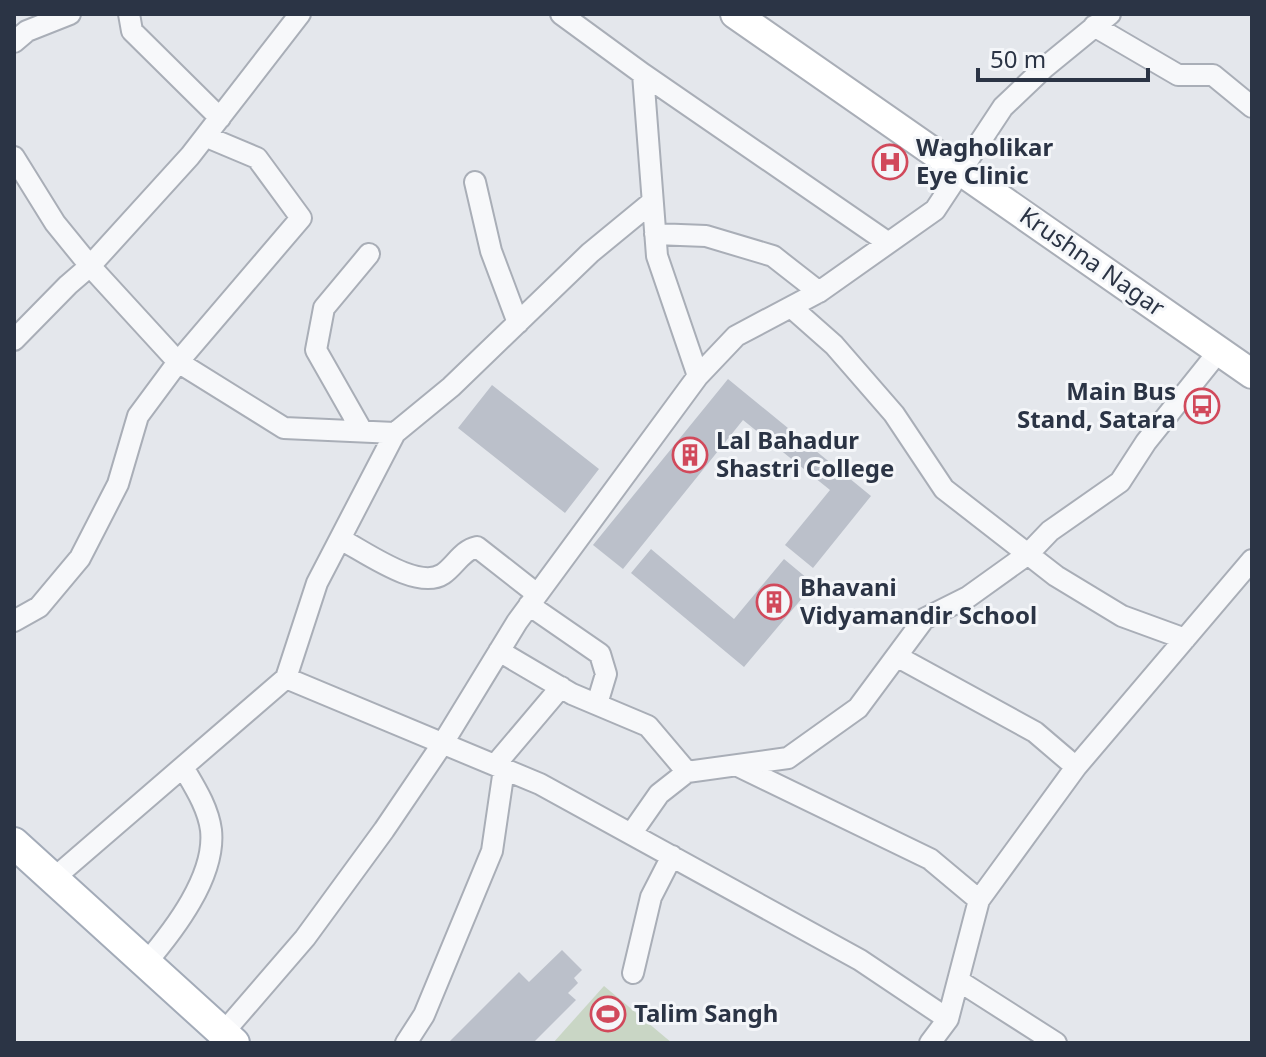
<svg xmlns="http://www.w3.org/2000/svg" width="1266" height="1057" font-family="'Noto Sans',sans-serif">
<style>
.green{fill:#c9d6c5}
.building{fill:#bbc0ca}
.lines{fill:none;stroke-linecap:round;stroke-linejoin:round}
.street-casing{stroke:#a9aeb7;stroke-width:24}
.secondary-casing{stroke:#a9aeb7;stroke-width:32}
.primary-casing{stroke:#a3abb8;stroke-width:34}
.street{stroke:#f7f8fa;stroke-width:20}
.secondary{stroke:#fff;stroke-width:28}
.primary{stroke:#fff;stroke-width:30}
.labels{text-anchor:middle;stroke-width:6;stroke-linejoin:round;paint-order:stroke}
.poi-label{font-size:24px;font-weight:bold;fill:#2b3445;stroke:#f4f6f9;text-anchor:start}
.street-label{font-size:24px;fill:#2b3445;stroke:#f4f6f9}
</style>
<rect width="100%" height="100%" fill="#e4e7ec"/>
<path class="green" d="M604,986L672,1043H553Z"/>
<path class="building" d="M889,143L903,152L886,177L872,167Z
M728,379L871,496L813,568L785,545L830,490L743,420L623,569L593,545Z
M492,385L599,469L565,513L458,428Z
M651,549L734,619L784,559L814,584L744,667L631,573Z
M562,950L582,970L574,978L578,983L568,993L576,1000L533,1043H448L519,972L529,982Z"/>
<g class="lines">
<g class="street-casing">
<path id="street" d="M129,14L132,31L220,118
M561,14L643,74L887,242
M1094,26L1178,75H1213L1252,107
M14,42L27,31L70,14
M14,157L55,223L90,266L178,362L284,428L395,433L451,387L590,253L652,202
M475,182L491,251L518,323
M655,234L706,236L773,256L819,292
M791,307L834,345L894,414L944,489L1056,576L1122,616L1185,639
M14,340L68,285L90,266L190,156L300,14
M698,376L736,336L819,292L935,210L1003,107L1044,68L1110,14
M362,431L316,350L324,308L369,254
M340,539C364,551 418,591 443,574C455,566 462,550 477,547L537,594
M529,605L600,654L606,674L597,704
M14,621L39,607L80,558L118,484L138,416L178,362L301,218L257,158L207,137
M499,651L572,694L648,726L687,772
M898,657L1035,732L1076,767
M286,678L317,583L395,433
M495,765L561,687
M740,767L930,859L979,900
M631,834L659,794L687,772L788,758L858,708L924,619L968,597L1028,554L1050,531L1120,482L1146,442L1219,351
M53,879L286,678L540,784L860,960L948,1019L930,1043
M146,963C174,930 216,876 211,830C208,807 194,786 183,767
M633,973L651,897L672,856
M959,981L1056,1043
M948,1019L979,900L1076,767L1252,560
M223,1033L305,938L384,830L443,743L517,622L698,376L657,256L643,74
M406,1043L424,1015L492,851L504,769"/>
</g>
<g class="secondary-casing">
<path id="secondary" d="M735,14L1252,374"/>
</g>
<g class="primary-casing">
<path id="primary" d="M14,843L234,1043"/>
</g>
<use href="#street" class="street"/>
<use href="#secondary" class="secondary"/>
<use href="#primary" class="primary"/>
</g>
<defs>
<g id="hospital-ring" transform="scale(1.8)"><circle r="9.5" fill="#f4f6f9" stroke="#d1495b" stroke-width="1.5"/><path d="M-5-5h3v3.5h4V-5h3V5h-3V1.5h-4V5h-3Z" fill="#d1495b"/></g>
<g id="bus-ring" transform="scale(1.8)"><circle r="9.5" fill="#f4f6f9" stroke="#d1495b" stroke-width="1.5"/><path d="M-5-6H5V4H4V6H2V4H-2V6H-4V4H-5ZM-3.5-4V0h7V-4ZM-3.5 1.2v1.5H-2V1.2ZM2 1.2v1.5H3.5V1.2Z" fill="#d1495b"/></g>
<g id="building-ring" transform="scale(1.8)"><circle r="9.5" fill="#f4f6f9" stroke="#d1495b" stroke-width="1.5"/><path d="M-4-6H4V6H1V3H-1V6H-4ZM-2.5-4.3h1.7v1.8h-1.7ZM.8-4.3h1.7v1.8H.8ZM-2.5-1h1.7V.8h-1.7ZM.8-1h1.7V.8H.8Z" fill="#d1495b"/></g>
<g id="stadium-ring" transform="scale(1.8)"><circle r="9.5" fill="#f4f6f9" stroke="#d1495b" stroke-width="1.5"/><path d="M0-5a6.5 5 0 1 0 0 10a6.5 5 0 1 0 0-10ZM-3.5-1.8h7v3.6h-7Z" fill="#d1495b"/></g>
</defs>
<g fill-rule="evenodd">
<use href="#hospital-ring" x="890" y="162"/>
<use href="#bus-ring" x="1202" y="406"/>
<use href="#building-ring" x="690" y="455"/>
<use href="#building-ring" x="774" y="602"/>
<use href="#stadium-ring" x="608" y="1014"/>
</g>
<g class="labels">
<g class="poi-label">
<text x="916" y="156">Wagholikar<tspan x="916" dy="28">Eye Clinic</tspan></text>
<text x="1176" y="400" text-anchor="end">Main Bus<tspan x="1176" dy="28">Stand, Satara</tspan></text>
<text x="716" y="449">Lal Bahadur<tspan x="716" dy="28">Shastri College</tspan></text>
<text x="800" y="596">Bhavani<tspan x="800" dy="28">Vidyamandir School</tspan></text>
<text x="634" y="1022">Talim Sangh</text>
</g>
<g class="street-label">
<text transform="translate(1092 262) rotate(35)" y="8">Krushna Nagar</text>
</g>
</g>
<rect width="1266" height="1057" fill="none" stroke="#2b3445" stroke-width="32"/>
<path d="M978 68v12h170v-12" fill="none" stroke="#2b3445" stroke-width="4"/>
<text x="990" y="68" font-size="24" fill="#2b3445" stroke="#f4f6f9" stroke-width="6" paint-order="stroke">50 m</text>
</svg>
